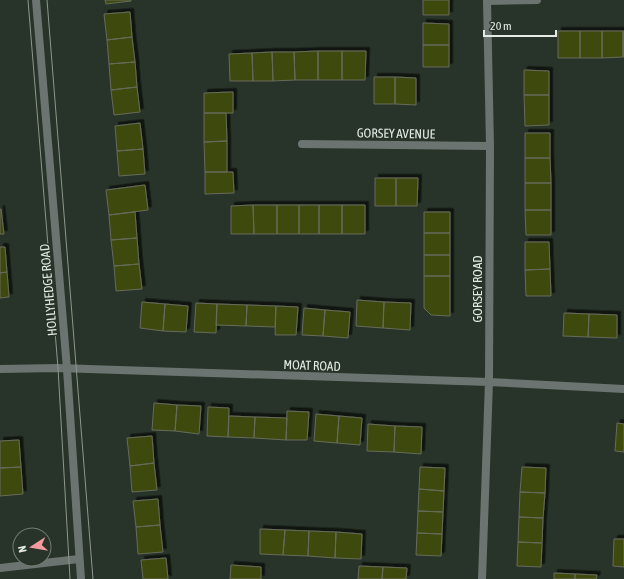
<svg xmlns="http://www.w3.org/2000/svg" width="624" height="579" font-family="'Asap Condensed',sans-serif">
<style>
.building{fill:#3e4a10;stroke:#666b5a;filter:url(#shadow)}
.lines{fill:none;stroke-linecap:round;stroke-linejoin:round}
.minor{stroke:#6c7471;stroke-width:8}
.tertiary{stroke:#6c7471;stroke-width:8}
.tram{stroke:#8d978e;stroke-width:1}
.labels{text-anchor:middle;stroke-width:3;stroke-linejoin:round;paint-order:stroke}
.street-label{font-size:13px;fill:#e3ebe4;stroke:#283429}
</style>
<defs>
<filter id="shadow"><feDropShadow dx="3.5" dy="-3.5" stdDeviation="0" flood-color="#0009"/></filter>
</defs>
<rect width="100%" height="100%" fill="#283429"/>
<path class="building" d="M105,0H131V1L106,4Z
M423,0H449V15H423Z
M130,12L132,37L107,40L104,14Z
M423,23L449,24V45H423Z
M558,31H580V58H558Z
M580,31H602V58H580Z
M602,31H623V57L602,58Z
M623,31H624V57H623Z
M132,37L135,62L109,64L107,40Z
M423,45H449V67H423Z
M318,51V80H295L294,52Z
M318,51H342V80H318Z
M342,51H366L365,80H342Z
M272,52L273,81H253L252,53Z
M272,52H294L295,80L273,81Z
M252,53L253,81H230L229,54Z
M135,62L137,87L111,90L109,64Z
M524,70L549,71V95H524Z
M374,77H395V104H374Z
M395,77L416,78V105L395,104Z
M137,87L140,112L114,115L111,90Z
M233,92V113H204V93Z
M524,95H549V125L525,126Z
M204,113H226L227,141L204,142Z
M140,123L143,149L117,151L115,126Z
M525,133H550V158H525Z
M227,141V172H205L204,142Z
M143,149L145,174L119,176L117,151Z
M525,158H550L551,183H525Z
M205,172H233L234,193L205,194Z
M375,178H396V206H375Z
M396,178H418L417,206H396Z
M525,183H551V210H525Z
M145,185L148,210L109,215L106,190Z
M253,205H277V234H254Z
M253,205L254,234H231V206Z
M277,205H299V234H277Z
M299,205H319V234H299Z
M319,205H342V234H319Z
M342,205H365V234H342Z
M0,209H1L4,234H0Z
M525,210H551V235H526Z
M135,212L137,238L111,240L109,215Z
M424,212H450V233H424Z
M424,233H450V255H424Z
M137,238L139,264L114,266L111,240Z
M525,242H549L550,269L525,270Z
M0,247H5L7,272L0,273Z
M424,255H450V276H424Z
M139,264L142,289L116,291L114,266Z
M550,269L551,296H526L525,270Z
M7,272L9,297L0,298V273Z
M424,276H450V316L431,315L424,308Z
M357,300L384,302L383,328L356,326Z
M142,302L165,304L163,331L140,328Z
M384,302L411,303L410,330L383,328Z
M196,303L217,304L216,333L194,332Z
M165,304L188,306L186,332L163,331Z
M217,304L247,305L246,326L216,325Z
M247,305L276,306L275,327L246,326Z
M276,306L298,307L296,335H275Z
M304,308L325,310L323,336L302,335Z
M325,310L350,312L348,338L323,336Z
M564,313L589,314L588,337L563,336Z
M589,314L617,315V338L588,337Z
M154,403L177,405L175,431L152,430Z
M177,405L201,406L199,434L175,431Z
M208,407L229,408L228,437L207,436Z
M287,411L309,412L307,440H286Z
M316,414L339,416L337,443L314,441Z
M229,416L255,417L254,438L228,437Z
M339,416L362,418L360,445L337,443Z
M255,417L287,418L286,440L254,438Z
M617,423L624,424V452L615,451Z
M368,424L395,426L394,452L367,451Z
M395,426L422,427L421,454L394,452Z
M152,436L154,463L130,466L127,438Z
M19,440L21,467L0,468V441Z
M154,463L157,490L132,492L130,466Z
M21,467L23,494L0,496V468Z
M420,467L445,468L444,491L419,489Z
M522,467L546,468L545,493L520,492Z
M419,489L444,491L443,512L418,511Z
M520,492L545,493L543,518L519,517Z
M158,499L160,525L136,527L133,501Z
M418,511L443,512L442,534L417,533Z
M519,517L543,518L542,543L518,542Z
M160,525L163,552L138,554L136,527Z
M260,529L285,530L283,555L260,554Z
M285,530L309,531L308,556L283,555Z
M309,531L336,532L335,558L308,556Z
M336,532L362,534L361,559L335,558Z
M417,533L442,534L441,556L416,555Z
M614,539H624V567L613,566Z
M518,542L542,543L541,567L517,566Z
M166,558L168,579H143L141,560Z
M231,565L261,567V579H230Z
M359,566L383,567L382,579H358Z
M383,567L407,568L406,579H382Z
M554,573L575,574V579H554Z
M575,574L597,575L596,579H575Z"/>
<g class="lines">
<path class="minor" d="M487,1L537,0
M302,144L490,146
M0,369L58,368L489,382L624,389
M0,568L79,559
M482,579L489,382L490,146L487,0"/>
<path class="tertiary" d="M36,0L67,369L81,579"/>
<path class="tram" d="M28,0L58,368L70,579
M47,0L93,579"/>
</g>
<g class="labels">
<g class="street-label">
<text transform="translate(396 133) rotate(1)" y="5">GORSEY AVENUE</text>
<text transform="translate(477 289) rotate(-90)" y="5">GORSEY ROAD</text>
<text transform="translate(48 290) rotate(-95)" y="5">HOLLYHEDGE ROAD</text>
<text transform="translate(312 365) rotate(2)" y="5">MOAT ROAD</text>
</g>
</g>
<g transform="translate(32 547) rotate(258)"><circle r="19" fill="#283429" stroke="#737d74"/>
<path d="M0-3L7 15L0 10L-7 15Z" fill="#f49aa0"/>
<text y="-6" font-size="11" font-weight="bold" text-anchor="middle" fill="#e3ebe4">N</text>
</g>
<path d="M484 30v6h72v-6" fill="none" stroke="#e3ebe4" stroke-width="2"/>
<text x="490" y="30" font-size="12" fill="#e3ebe4" stroke="#283429" stroke-width="3" paint-order="stroke">20 m</text>
</svg>
